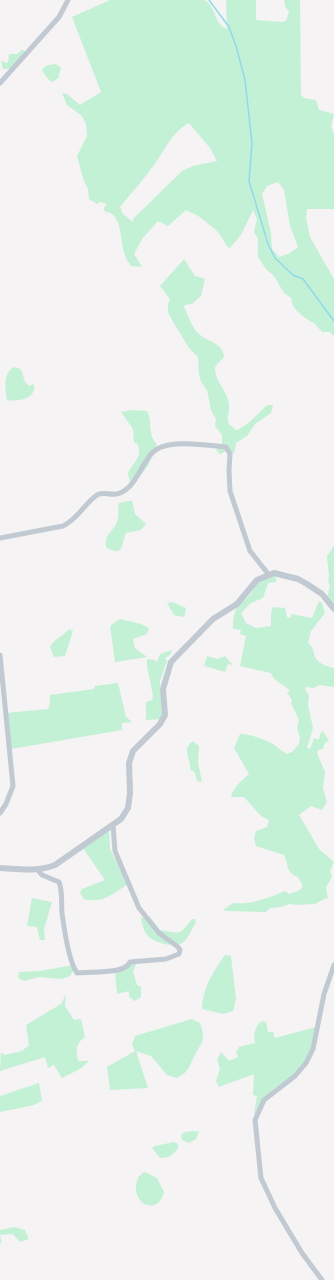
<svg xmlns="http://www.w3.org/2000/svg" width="334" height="1280" font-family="'Titillium Web',sans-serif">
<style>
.green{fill:#c3f1d5;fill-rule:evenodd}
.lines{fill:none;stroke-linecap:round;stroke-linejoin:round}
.stream{stroke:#90daee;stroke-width:1.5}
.minor{stroke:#c1cad2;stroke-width:5}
.tertiary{stroke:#c1cad2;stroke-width:6}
</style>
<rect width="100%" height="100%" fill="#f5f3f3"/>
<path class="green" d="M110,0H204C216,5 214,25 227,29L226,0H256V20L282,22L286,21L289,12L285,6L284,0H300L301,95L304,98L316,100L319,110L334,114L331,126L334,134V209H307L306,218L310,237L334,279V336L329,332H322L315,324L302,316L293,306L291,298L284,293L274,276L266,269L258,257V239L254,232L257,219L253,210L241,235L229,249L218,232L200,217L186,210L168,226L158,221L142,239L134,254L142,267L131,266C118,251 125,225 112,214C109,211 107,214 104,210V207L107,204L100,202L97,204L89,199L88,189L84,181L77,156L87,136L86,124L82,116L67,105L62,93L67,94L80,105L101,92L72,17ZM189,123L210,148L217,161L193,166L182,171L133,219V222L123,214L120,207C131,193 143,180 154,165C165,150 172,132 189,123ZM278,182L284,190L290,226L298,247L290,253L279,257L272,249L271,233L262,194L267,186Z
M22,50H24L25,52L10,69H3L1,61L8,63L9,54H17Z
M56,64L61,68L58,78L53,82L50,81L42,71L43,68L48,65Z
M184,259L195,276L205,279L201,296L192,304L185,305L184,307C188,315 192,329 200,335C209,342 223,343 224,357L215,367C214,381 228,391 229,405C230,411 226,418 229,424L236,430C245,428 260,412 267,405H273L271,413L255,424L247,436L236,443L234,454L227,451L220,454L216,450L222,443V435L215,426L216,419L211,410L207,390L201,382L199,374L198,357L189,348L172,320L168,312V304L170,299L160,286Z
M14,367C24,369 22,373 25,382L29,386L34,384C37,399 18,402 7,400C5,389 3,373 14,367Z
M131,410L147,411C153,421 147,435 157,444C151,460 146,475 130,483L128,473C133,463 144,455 137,444L134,442L133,429L121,412Z
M128,501H132L135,514L146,524L141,530L126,533C121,542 125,559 106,547C104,536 111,533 116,524C120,516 117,511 119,503Z
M334,546V605L327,597L330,586L328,582L329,576L327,556Z
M274,576H276V582L268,583L263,598L251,603L241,613L246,623L256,628L271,626V613L273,607L285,608L287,617L291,618V614L312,618L319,601L322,603L325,613L311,631L308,643C313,647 313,649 314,654C315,662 327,667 334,668V687L320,685L313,688L306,687L305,690L309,695L308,705L313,728L307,748L310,749L314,738L319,740L321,732L323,731L329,741L325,743L323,749L318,750L317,753L325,772L323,788L327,802L322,810L311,806L299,815L319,849L334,862L330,871L332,877L326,887L328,899L326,898L315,904L297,905L289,904L282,907L270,908L266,912L228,911L223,910L233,903C251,905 268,898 285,891L289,894L300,890L303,886L298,877C285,872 289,865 284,855L256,846L254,838L256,831L267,827L269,820L261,816L244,797H232L231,795L237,785L249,774L234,748L240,734C248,733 269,741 276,746C280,749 283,752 287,754L292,752L299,744L300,738L297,728L299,720L291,703L292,700L287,693L290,691C284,684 274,682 271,673L240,666L246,636L240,634L241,630L233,629V619L237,606L250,595L258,582Z
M172,602L186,608L185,615L183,617L174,615L167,603Z
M120,619L141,624L149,628L147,634L133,639L135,648L147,657L115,662L110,626Z
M69,629L73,631L65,656L54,657L50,647C54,639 63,636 69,629Z
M172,650L171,654L165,658L167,661L160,681L163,715L161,719L146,720V702L152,700L153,696L147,666V659L154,660L157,662L160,654Z
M207,656L217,659L225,656L233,665L228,664L225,672L204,666Z
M118,683L126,717L132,722L122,723V730L11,749L7,713L48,709L50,703V695L94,689L95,686Z
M193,741L199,746L198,762L202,782L197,781L195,773L190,769C191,758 181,749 193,741Z
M109,828L110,849L128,884C113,894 102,904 84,899L80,893L82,889L105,880L83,848Z
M32,898L52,902L44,929L45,940H40L37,927L27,926Z
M150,917L160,930L178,933L183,930L192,919H195L196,922C192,928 188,940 182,943C175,948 156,943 149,937C144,932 142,925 141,918Z
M225,955L231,956L236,999L233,1011L223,1014L202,1009C202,989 214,970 225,955Z
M130,964H136L133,972L137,985L141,987V997L135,1001L129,997V991L117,994L115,972Z
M74,965L78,971H73L70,976L62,979L39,977L24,981L18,978L19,972L39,971Z
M66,994L65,1006L74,1020L81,1019L85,1037C75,1044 76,1050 78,1061H89L80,1069L62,1078L54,1065L48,1068L45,1057L0,1071L1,1049V1053L5,1055L22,1051L29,1045L26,1025L61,1004Z
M192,1019L200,1023C207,1043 200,1042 193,1059C188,1069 188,1072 177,1078L167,1075L151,1056L136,1051L148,1088L110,1090L107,1067L135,1051L132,1045L135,1036Z
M262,1021L266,1022L268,1032H273L275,1038L316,1027C313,1038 312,1051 306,1060C291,1085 266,1084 256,1114H254L257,1096L253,1095L254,1074L219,1087L216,1081L220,1069L217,1060L221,1052L229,1061L238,1057L236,1051L239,1049L238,1047L255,1043C253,1035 255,1025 262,1021Z
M39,1083L42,1101L34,1105L0,1112V1096Z
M194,1131L199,1132L196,1139L189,1143L182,1140L181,1135L185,1132Z
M174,1142L178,1144V1148C173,1155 169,1158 160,1158L152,1148L155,1146Z
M145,1172L157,1178L164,1192C158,1217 130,1204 137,1181C139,1176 140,1174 145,1172Z
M14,1227L25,1230L29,1239L20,1242L13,1234L0,1235L2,1244L0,1242V1230Z"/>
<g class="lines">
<path class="stream" d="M209,0L229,27L236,46L245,80L252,143L249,181L268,244L275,258L293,275L303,279L334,321"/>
<path class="minor" d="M0,83L59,17L68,0
M0,538L63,526C78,519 84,504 97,495C106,489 114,502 130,486C139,476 143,463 152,453C165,438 207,445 226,447L230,454L229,470L230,491L250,551L269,575
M0,655L13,786L6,804L0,813
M37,869L42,875L59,882C63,893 61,903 62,913C64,928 69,962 77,973C90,971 125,975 130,962L166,959L179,954L180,950L178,947L159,933L139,908L115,851L113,825
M322,1280L302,1253L275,1208L261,1178L255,1120L264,1100L295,1076L306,1063L313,1049L324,994L334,965"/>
<path class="tertiary" d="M0,868C20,869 37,872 55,865L121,819L128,808L130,793L129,763L133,751L160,724L165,715L163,689L171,662L213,619L237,604L257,580L274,573L298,579L307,584L322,594L334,609"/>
</g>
</svg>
